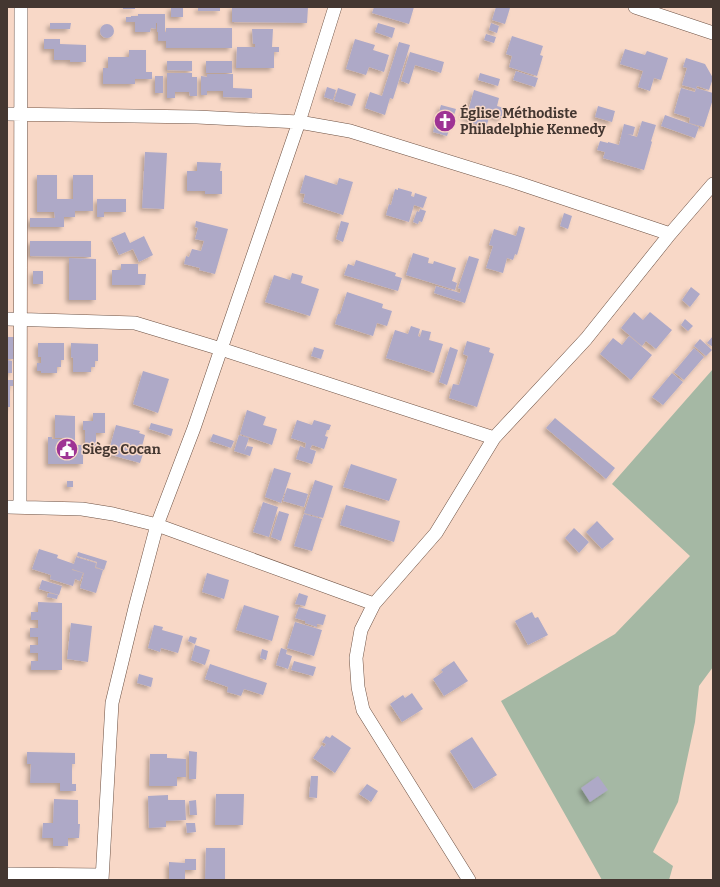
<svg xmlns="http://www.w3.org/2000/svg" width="720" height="887" font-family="Bitter,serif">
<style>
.grass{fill:#a5b8a4}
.building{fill:#aea9c7;filter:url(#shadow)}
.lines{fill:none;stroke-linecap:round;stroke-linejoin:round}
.minor-casing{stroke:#6e5244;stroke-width:14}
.minor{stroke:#fff;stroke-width:13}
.labels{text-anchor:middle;stroke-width:3;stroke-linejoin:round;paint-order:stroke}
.poi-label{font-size:14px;font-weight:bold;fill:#443731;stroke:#f8d8c7;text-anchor:start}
</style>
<defs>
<filter id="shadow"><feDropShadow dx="-3" dy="3" stdDeviation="2" flood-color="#0004"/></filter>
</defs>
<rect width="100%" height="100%" fill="#f8d8c7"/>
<path class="grass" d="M713,369V667L699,686L695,722L678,802L653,852L673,866L669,880H602L501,701L615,634L690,556L612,484Z"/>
<path class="building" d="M123,7H135V9H123Z
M171,7H183V17H171Z
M198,7H220V11H198Z
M232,7H308L307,23L232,22Z
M374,7H414L409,24L372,13Z
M496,7L510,8L505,24L492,20Z
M138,14H165V32H157V23H156V29L151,28L150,32H135V22H126V17H131V16H138Z
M50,23H71L70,29H50Z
M378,23L395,28L392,38L375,32Z
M491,23L499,26L497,33L489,30Z
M100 31a7 7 0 1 1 14 0a7 7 0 1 1-14 0Z
M166,28H232V48H166V41H158V32H166Z
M252,29H273L272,47H279V52H274V68H236L237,47H255V44H253Z
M486,34L496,37L494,43L484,40Z
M512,36L543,46L540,55L543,56L537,76L509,67L512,56L506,54Z
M44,39H60V44L86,45V62H70V60H54V49H44Z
M355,39L375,45L373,50L389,55L384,72L369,67L366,75L346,69Z
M399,42L410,45L393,99L390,98L385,115L365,108L370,92L382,96Z
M625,49L645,55L647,51L668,58L661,80L654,78L650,91L638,87L643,71L620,64Z
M129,50H146V72H152V79H135V84H103V68H108V57H129Z
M410,52L444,62L441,73L415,65L409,84L401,81Z
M686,58L705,64L713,78L709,90L697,86L696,89L682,85L687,68L683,67Z
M167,61H192V71L167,70Z
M206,61H232V73H206Z
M516,71L538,78L535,87L513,80Z
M167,73H192V77H197V96H190L189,92H175V98H167Z
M480,73L500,79L498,86L478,80Z
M207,74H233V93V88L252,89V98L223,97V91H207V95H201V76L207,77Z
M155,76H163V93H155Z
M327,87L336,90L333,100L324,97Z
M338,88L356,94L352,106L334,101Z
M681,88L695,92L696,88L713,93V99L704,127L689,123L690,118L674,113Z
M474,90L499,98L497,106L504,108L501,119L490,115L486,127L470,122L471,119L463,116L466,106L469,108Z
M441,105L456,109L447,136L433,132Z
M598,106L615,111L612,122L595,117Z
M665,115L699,127L695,138L661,126Z
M642,121L656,125L651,141L652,142L644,170L603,158L605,152L597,150L600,141L608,143V142L619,145L624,124L635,127L633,135L627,134L637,137Z
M145,152L167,153L164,209L142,208Z
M197,162L221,163L220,171H222V194H205V191H187V171H197Z
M37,175H57V199H73V175H93V211H75V217H64V227H30V218H55L54,212H37Z
M305,175L337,185L339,178L353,182L343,215L303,202L305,194L300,193Z
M398,188L412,192L411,196L414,197L415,193L427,197L423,208L414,205L409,222L386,215L389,204L391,205L395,189L398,190Z
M97,199H126V212H104V217H97Z
M420,209L426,211L422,222L419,221L418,224L413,222L417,211L419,212Z
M564,213L572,216L568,229L560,226Z
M196,221L228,229L215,274L199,270L200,268L184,264L186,256L189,257L192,249L201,251L204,241L195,239L198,228L195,227Z
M341,221L349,223L343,242L336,239Z
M519,226L525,228L517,255L515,254L513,260L507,258L503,273L486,268L493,246L489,245L494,229L516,236Z
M125,232L130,243L144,236L153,255L139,262L133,249L119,255L111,238Z
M30,241H91V257L30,256Z
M413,253L429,258L428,263L433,264L434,261L456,268L452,281L457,283L455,290L406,275Z
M469,256L479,259L465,303L434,293L436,286L460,293L461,289L458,288Z
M69,258L96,259V300H69Z
M356,260L396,273L395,276L402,278L398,291L344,275L348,264L354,266Z
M121,264H138V274H146L145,285H112V270H121Z
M33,271H43V284H33Z
M292,273L303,276L301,283L319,289L310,316L265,302L274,275L290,280Z
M691,287L700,294L690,307L682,300Z
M347,292L383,304L382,308L392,311L387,326L377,323L373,336L335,324L338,314H340Z
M634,312L643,320L650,312L672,330L656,349L646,341L642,346L621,328Z
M685,319L693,326L688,331L681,325Z
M411,326L420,329L418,336L420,337L422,330L431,332L429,340L443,344L434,373L386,358L395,330L408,334Z
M629,336L652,355L631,380L600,354L613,338L622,345Z
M713,336V347L707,343Z
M7,337H14V359H7Z
M700,339L712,350L706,356L694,346Z
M467,341L490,348L489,352L494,354L477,407L449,398L453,384L459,385L468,356L463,354Z
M38,343H64V360H61V367H57V373H41V371H37V363H41V357H38Z
M71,343L98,344V361H95V367H91V372H73V358L71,357Z
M314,347L324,350L321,359L311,356Z
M450,347L458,350L447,385L439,382Z
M694,348L704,357L684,380L674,372Z
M7,360L12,361V373H7Z
M143,371L169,379L158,413L133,404Z
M672,373L683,382L663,405L652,397Z
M7,380H13V386H10V407H7Z
M247,410L266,417L263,425L277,429L272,445L240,434Z
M93,413H105V433H96V446H85V430H83V421H93Z
M55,415L75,416V444H63V445H83V464H48V437H52V439H64V438H55Z
M555,418L615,468L606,479L546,428Z
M297,420L312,425L314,420L331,425L329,430H327L325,436L328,437L324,449L312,445L310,449L316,451L312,464L296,459L300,446L305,448L306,443L291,438Z
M151,423L173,429L171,436L149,429Z
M116,425L140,431L139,433L145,435L140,454H143L140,463L108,454Z
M213,434L234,441L231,448L210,441Z
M239,435L249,438L244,452L247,446L253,447L250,456L234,451Z
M351,464L397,479L389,501L343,487Z
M274,468L291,473L281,503L265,497Z
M315,480L333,486L323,518L304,513Z
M67,481H73V487H67Z
M287,488L308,494L304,507L283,501Z
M263,502L278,507L269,537L253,532Z
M346,505L400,521L394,542L340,525Z
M279,511L289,514L281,541L271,537Z
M304,514L322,519L312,551L294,546Z
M597,521L614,539L602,549L586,532Z
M574,528L589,542L579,553L565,538Z
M39,549L58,555L57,558L74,564L76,557L96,563L95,568L103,570L96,593L80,588L84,573L72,569V570L83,573L80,581L75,579L73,586L50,579L51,575L32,569Z
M78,552L107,561L104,570L96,567L97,562L77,556Z
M207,573L229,580L224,599L202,592Z
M42,580L62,586L59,595L39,589Z
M48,593L58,595L57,599L47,597Z
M299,593L308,596L305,606L295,604Z
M38,602L62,603V670H31V661H38V653H30V645H38V637H30V628H38V620H31V612H38Z
M244,605L279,616L272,641L236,630Z
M299,607L326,615L323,625L317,624V627L305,623V621L295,618Z
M532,612L535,618L538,617L548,635L528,645L515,621Z
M295,622L322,630L314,656L287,648Z
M71,623L92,626L88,662L67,659Z
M154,625L163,627L162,630L183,636L178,653L161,648L160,652L148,648Z
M190,636L197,638L195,644L188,641Z
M195,645L210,650L205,665L191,660Z
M281,648L287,650L286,654L292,656L288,669L276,665Z
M262,649L268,651L266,660L260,658Z
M294,661L316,667L313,676L291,670Z
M454,661L468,681L444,696L433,679L443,672L441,670Z
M210,664L267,683L263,695L244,689L241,696L227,692L228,687L205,679Z
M139,674L153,678L151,687L137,683Z
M412,693L423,709L402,722L390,704L403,695L405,698Z
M332,735L351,748L335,773L313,758L322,745L324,747L326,744L322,742L326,736L330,738Z
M472,737L497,775L474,789L450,751Z
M189,751L197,752L196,779H189Z
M27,752L75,753V764H72V784H76V791H60V783H30L31,764H27Z
M150,754H167V758L186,759V777H177V786H149Z
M311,776H318L317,798L309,797Z
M598,776L608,790L590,802L581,788Z
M367,784L378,791L371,802L359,794Z
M216,794H244L243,825H215Z
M168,795V800H185L186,820L166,821V827L149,828L148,796Z
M54,799L78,800V824H80L79,838H68V846H53V838H42L43,823H53Z
M196,800L197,815H190L189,801Z
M186,823H195L196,832L187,833Z
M206,848H225V880H205Z
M185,859H196V870H185V880H169V862L185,863Z"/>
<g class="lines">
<g class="minor-casing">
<path id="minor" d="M635,7L713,33
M7,114L197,117L299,122L350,131L518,183L670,234
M7,319L135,323L221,349L494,438
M7,507L82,509L113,514L157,525L374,604
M20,507L21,7
M7,874L102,875
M102,880L112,703L135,608L157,525L194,428L221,349L299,122L335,7
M469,880L363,710L358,687L356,658L361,630L374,604L436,533L494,438L586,339L670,234L713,184"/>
</g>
<use href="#minor" class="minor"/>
</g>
<defs>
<g id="church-disc" transform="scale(1.15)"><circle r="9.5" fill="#9e3394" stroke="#f8d8c7"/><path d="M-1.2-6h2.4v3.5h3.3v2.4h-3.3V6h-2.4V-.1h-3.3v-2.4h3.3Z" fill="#fff"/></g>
<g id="civic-disc" transform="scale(1.15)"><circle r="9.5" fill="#9e3394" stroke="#f8d8c7"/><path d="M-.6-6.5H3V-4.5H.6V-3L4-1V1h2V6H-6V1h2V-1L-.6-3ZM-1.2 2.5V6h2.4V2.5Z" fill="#fff"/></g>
</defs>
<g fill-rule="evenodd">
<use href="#church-disc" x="445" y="121"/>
<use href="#civic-disc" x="67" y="449"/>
</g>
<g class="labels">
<g class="poi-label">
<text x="460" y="118">Église Méthodiste<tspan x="460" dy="16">Philadelphie Kennedy</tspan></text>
<text x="82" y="454">Siège Cocan</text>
</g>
</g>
<rect width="720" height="887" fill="none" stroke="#443731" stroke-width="16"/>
</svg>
